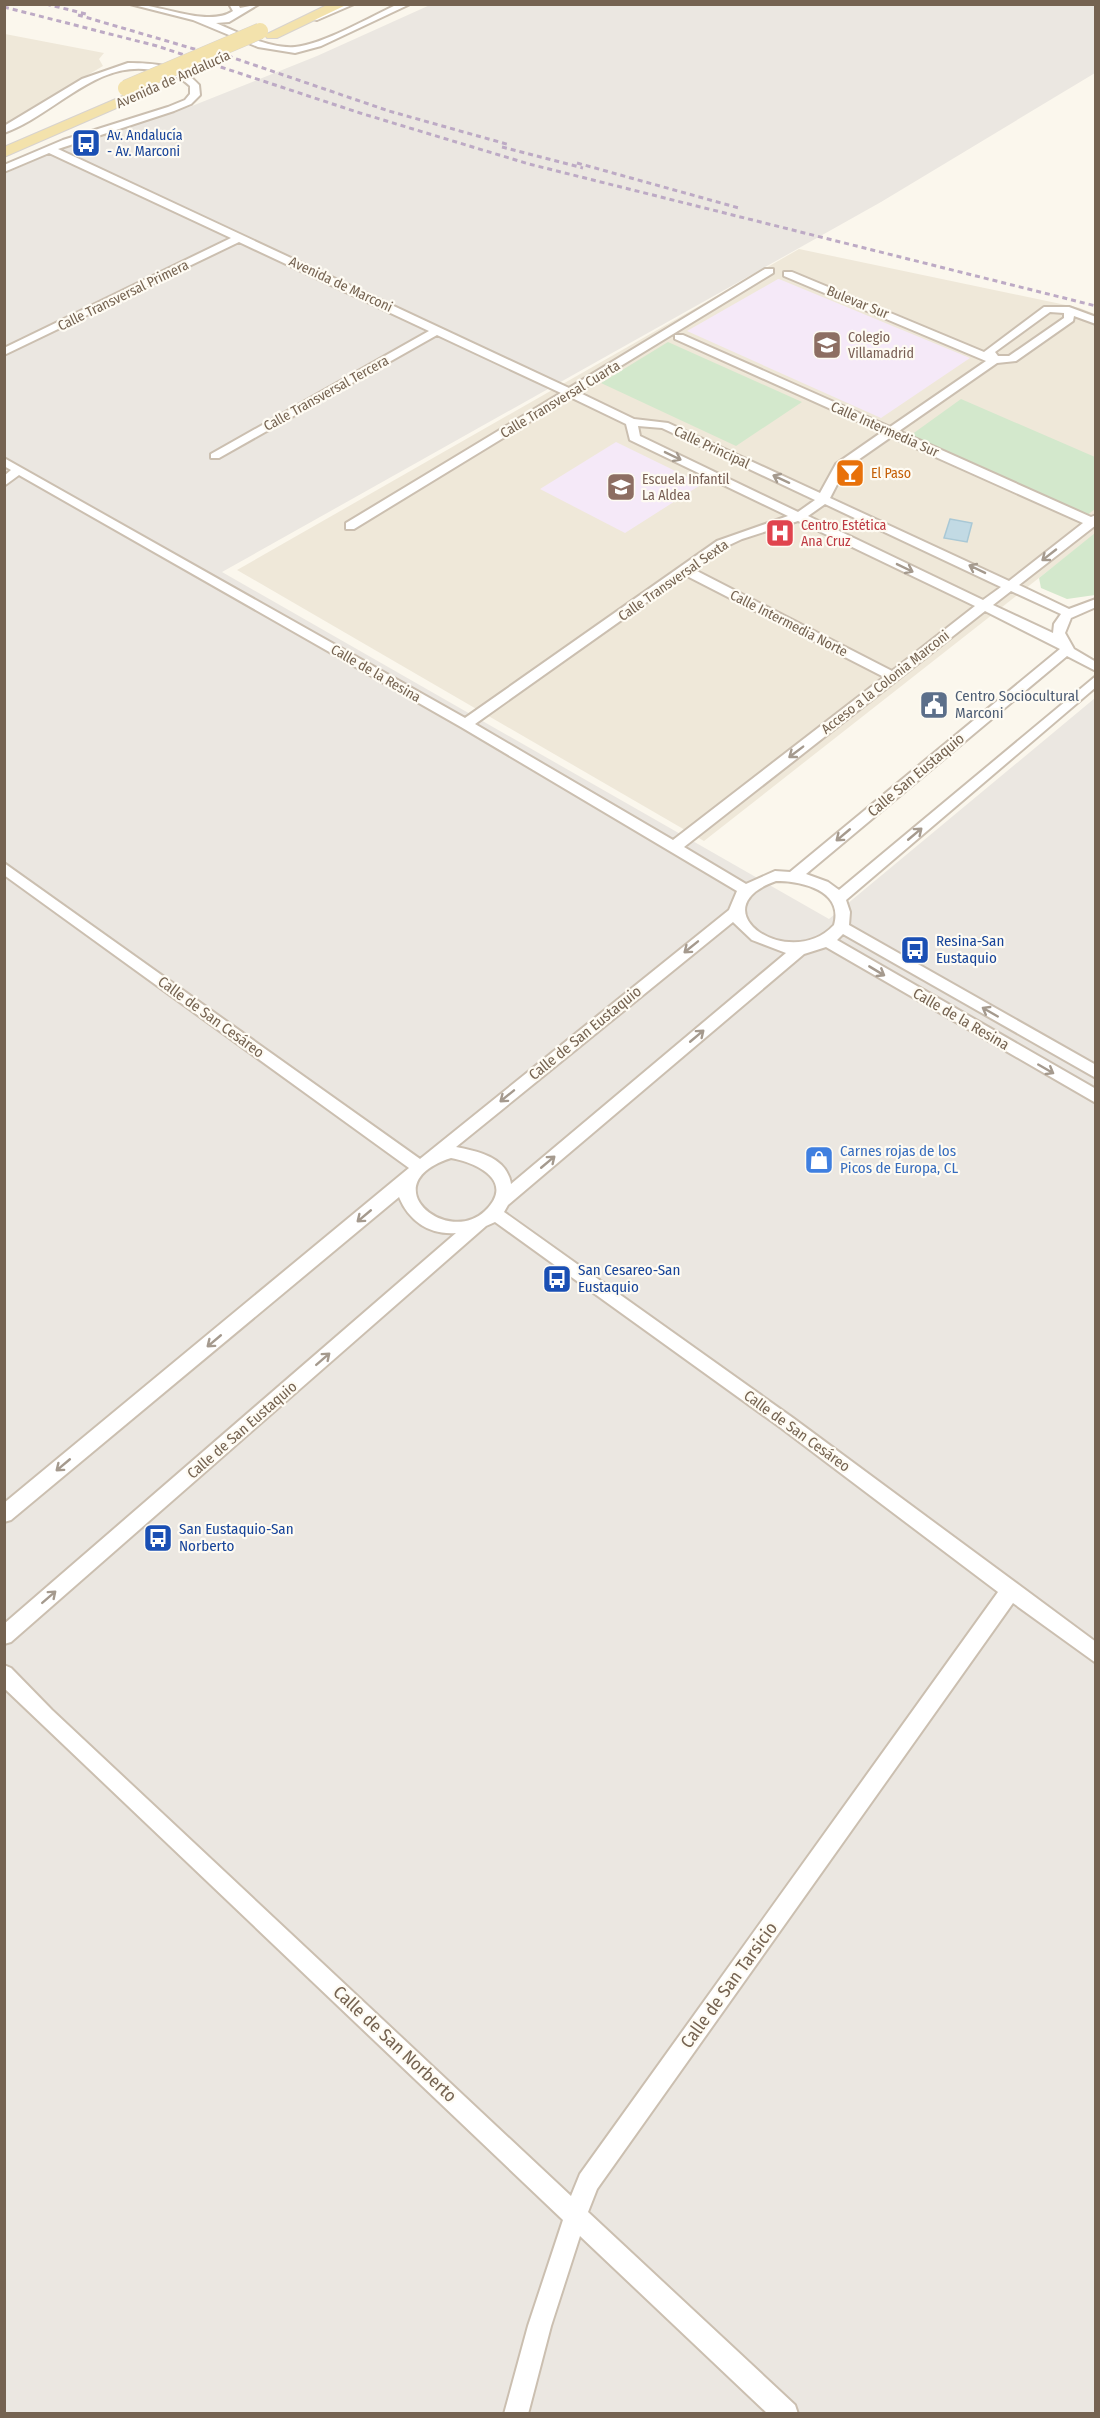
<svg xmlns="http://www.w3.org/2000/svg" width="1100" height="2418" font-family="'Fira Sans Condensed',sans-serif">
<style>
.residential{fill:#efe8d9}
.industrial{fill:#ebe7e1}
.education{fill:#f5e9f8}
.green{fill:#d3e8cc}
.water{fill:#c2dae4;stroke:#a9c8d5;stroke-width:1.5}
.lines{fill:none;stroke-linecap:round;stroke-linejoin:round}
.minor-casing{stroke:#cbbfb0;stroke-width:4}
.primary-casing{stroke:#d8d3ce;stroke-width:2}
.minor{fill:#fff;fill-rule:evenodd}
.primary{fill:#f3e2ac;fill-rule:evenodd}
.rail{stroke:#bdaac5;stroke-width:3;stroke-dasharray:5 4;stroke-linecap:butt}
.primary-bridge-casing{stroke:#d8d3ce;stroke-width:17;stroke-linecap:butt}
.primary-bridge{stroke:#f3e2ac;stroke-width:16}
.oneway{stroke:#a59a8e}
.labels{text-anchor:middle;stroke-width:4.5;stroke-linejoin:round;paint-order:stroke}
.far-street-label{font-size:14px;fill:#756351;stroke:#fefbf3}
.far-transit-label{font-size:14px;fill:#164399;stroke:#fefbf3;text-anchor:start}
.far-education-label{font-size:14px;fill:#785e54;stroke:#fefbf3;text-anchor:start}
.far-food-label{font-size:14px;fill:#c56008;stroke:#fefbf3;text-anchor:start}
.far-health-label{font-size:14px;fill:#be3a42;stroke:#fefbf3;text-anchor:start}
.service-label{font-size:15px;fill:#4e5e75;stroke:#fefbf3;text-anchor:start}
.street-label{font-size:15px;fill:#756351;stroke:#fefbf3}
.transit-label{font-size:15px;fill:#164399;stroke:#fefbf3;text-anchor:start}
.shop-label{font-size:15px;fill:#366cbe;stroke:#fefbf3;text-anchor:start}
.near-street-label{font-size:18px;fill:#756351;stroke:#fefbf3}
</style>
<rect width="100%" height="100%" fill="#fbf7ed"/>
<path class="residential" d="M5,34L104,53L99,59L103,66L5,124Z
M799,249L1080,308L1095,314V534L704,841L237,570Z"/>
<path class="industrial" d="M430,5H1095V73L881,202L222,572L829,919L1095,698V2413H5L4,174L93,135L192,106L317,56Z"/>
<path class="education" d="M778,279H779L970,358L881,418L687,331Z
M616,442L702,484L625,533L540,489Z"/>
<path class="green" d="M668,342L802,402L736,446L601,383Z
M961,399L1095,457V509L1086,516L911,435Z
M1095,533V595L1067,599L1041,588L1039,578Z"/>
<path class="water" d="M950,519L972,523L967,542L944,538Z"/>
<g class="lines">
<g class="minor-casing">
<path id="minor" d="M130,4C161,4 208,28 233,11L229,4H238L240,8L259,4L229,22L216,23C240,33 268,49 295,47C322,45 372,16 398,4H410L321,46L295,53L258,47L193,20Z
M341,4H354L317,20L310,18Z
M128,63C153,63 182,65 199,85L200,95L191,104L174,111L58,149L569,388L765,269H773V273L578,392L634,419L668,423L820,493L836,464L882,432L675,339V335H683L890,427L986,361L784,276V272H792L984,352L1044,307H1069L1096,317V324L1074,316L1073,321L1016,361L997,363L899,431L1091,517L1096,515V525L1019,585L1069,609L1096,599V607L1071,618L1065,633L1074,649L1096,662V671L1067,656L806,874L828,882L839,890L1096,676V687L846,900L850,912L849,925L1096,1065V1078L843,934L837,940L1096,1089V1103L826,947L804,954L508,1205L504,1212L793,1418L1096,1642V1663L1013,1603L597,2189L588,2212L795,2405L798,2414H768L580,2236L551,2326L528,2414H504L528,2326L563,2220L4,1688V1665L11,1668L52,1710L571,2196L580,2174L998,1592L781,1428L495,1222L486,1226L11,1642L4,1644V1624L456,1233C429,1235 409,1221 399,1197L11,1520L4,1522V1503L409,1168L4,875V863L420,1159L729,910L737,891L461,727L19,475L4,486V476L11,470L4,466V458L465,718L717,541L788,516L630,440L626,424L570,397L354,529H346V523L561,393L437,335L219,458H211V454L429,331L239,242L4,355V348L231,238L49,153L4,172V165L63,140L168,107L185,100L190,94V86C182,78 172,75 161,72C100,54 57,114 4,133V126L82,79ZM1050,312L1064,313V318L1009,356H998L995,352ZM638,426L662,428L815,500L798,512L640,436ZM891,437L1083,523L1009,581L830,498L845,469ZM825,504L1001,587L983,600L808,516ZM798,521L975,606L892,671L693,569L725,547L742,539ZM685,575L884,677L673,840L475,724ZM1011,591L1061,614L1054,624L1053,633L993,605ZM985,611L1060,649L790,872L775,871L746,884L684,847ZM776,881C801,881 844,890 834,925C789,973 697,909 776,881ZM733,922L752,940L786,953L511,1184C507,1157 477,1151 456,1147ZM451,1158C477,1163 516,1181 485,1211C447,1247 371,1184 451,1158Z"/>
</g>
<g class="primary-casing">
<path id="primary" d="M329,4H348L277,38H267L265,35Z
M139,89L144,90L146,93L144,96L4,157V147Z"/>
</g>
<use href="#minor" class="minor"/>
<use href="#primary" class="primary"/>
<path class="rail" d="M46,4L86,14
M4,7L157,46L360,113L529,164L1096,306
M78,15L225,58
M219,53L389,111L510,145
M502,147L583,168
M577,163L739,208"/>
<g class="primary-bridge-casing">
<path id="primary-bridge" d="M126,88L260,31"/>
</g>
<use href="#primary-bridge" class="primary-bridge"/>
</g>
<defs><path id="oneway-shaft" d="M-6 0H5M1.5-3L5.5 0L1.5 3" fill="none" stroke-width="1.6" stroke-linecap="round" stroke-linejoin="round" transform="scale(1.5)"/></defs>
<g class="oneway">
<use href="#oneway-shaft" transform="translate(673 456) rotate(26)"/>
<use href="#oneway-shaft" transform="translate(781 479) rotate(-155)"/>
<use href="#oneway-shaft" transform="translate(1049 555) rotate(142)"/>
<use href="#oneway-shaft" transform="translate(905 568) rotate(26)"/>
<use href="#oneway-shaft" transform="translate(977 569) rotate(-154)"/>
<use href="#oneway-shaft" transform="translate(796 752) rotate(143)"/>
<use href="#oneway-shaft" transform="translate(915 834) rotate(-40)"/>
<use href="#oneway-shaft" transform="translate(843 835) rotate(140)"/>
<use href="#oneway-shaft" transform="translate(691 947) rotate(141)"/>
<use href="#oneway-shaft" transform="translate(877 971) rotate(31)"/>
<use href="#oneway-shaft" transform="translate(990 1012) rotate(-150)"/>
<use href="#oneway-shaft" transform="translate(697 1036) rotate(-40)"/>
<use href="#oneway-shaft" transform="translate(1046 1069) rotate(30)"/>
<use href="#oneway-shaft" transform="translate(507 1096) rotate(141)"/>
<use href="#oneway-shaft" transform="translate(548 1162) rotate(-40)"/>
<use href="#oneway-shaft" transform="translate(364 1216) rotate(140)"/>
<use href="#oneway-shaft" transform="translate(214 1341) rotate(140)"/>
<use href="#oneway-shaft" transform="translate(323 1359) rotate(-41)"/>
<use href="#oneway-shaft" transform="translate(63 1465) rotate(140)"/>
<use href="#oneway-shaft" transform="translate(49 1597) rotate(-41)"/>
</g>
<defs>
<g id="bus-square" transform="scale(1.5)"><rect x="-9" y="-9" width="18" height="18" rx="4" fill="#1a4fb4" stroke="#fefbf3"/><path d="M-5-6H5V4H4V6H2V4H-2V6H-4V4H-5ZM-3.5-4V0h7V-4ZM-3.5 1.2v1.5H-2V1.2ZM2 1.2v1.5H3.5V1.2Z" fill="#fff"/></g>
<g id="school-square" transform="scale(1.5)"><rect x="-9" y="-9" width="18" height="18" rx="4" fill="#8d6e63" stroke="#fefbf3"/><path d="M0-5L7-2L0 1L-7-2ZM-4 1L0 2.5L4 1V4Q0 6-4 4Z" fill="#fff"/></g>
<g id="bar-square" transform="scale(1.5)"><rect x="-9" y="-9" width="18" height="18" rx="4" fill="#e8710a" stroke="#fefbf3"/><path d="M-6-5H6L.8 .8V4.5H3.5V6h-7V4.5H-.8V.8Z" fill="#fff"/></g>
<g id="hospital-square" transform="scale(1.5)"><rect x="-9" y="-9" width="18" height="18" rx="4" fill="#e0444e" stroke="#fefbf3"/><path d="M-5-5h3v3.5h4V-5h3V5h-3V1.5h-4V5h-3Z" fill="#fff"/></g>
<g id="civic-square" transform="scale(1.5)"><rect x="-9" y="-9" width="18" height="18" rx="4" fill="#5c6f8a" stroke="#fefbf3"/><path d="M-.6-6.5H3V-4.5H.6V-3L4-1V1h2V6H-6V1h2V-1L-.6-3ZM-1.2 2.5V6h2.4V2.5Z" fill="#fff"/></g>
<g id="shop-square" transform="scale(1.5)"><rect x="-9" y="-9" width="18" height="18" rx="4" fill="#3f7fe0" stroke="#fefbf3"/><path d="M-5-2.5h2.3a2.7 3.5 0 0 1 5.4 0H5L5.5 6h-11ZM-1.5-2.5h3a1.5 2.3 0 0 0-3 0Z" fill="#fff"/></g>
</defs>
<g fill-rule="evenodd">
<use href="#bus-square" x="86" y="143"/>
<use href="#school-square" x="827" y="345"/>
<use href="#bar-square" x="850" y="473"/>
<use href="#school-square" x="621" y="487"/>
<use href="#hospital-square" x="780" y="533"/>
<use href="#civic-square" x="934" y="705"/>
<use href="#bus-square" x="915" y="950"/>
<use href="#shop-square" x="819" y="1160"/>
<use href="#bus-square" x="557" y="1279"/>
<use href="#bus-square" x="158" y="1538"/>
</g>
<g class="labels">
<g class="far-street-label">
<text transform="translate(173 79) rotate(-24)" y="5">Avenida de Andalucía</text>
<text transform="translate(341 284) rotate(25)" y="5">Avenida de Marconi</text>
<text transform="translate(123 295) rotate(-26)" y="5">Calle Transversal Primera</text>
<text transform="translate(858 302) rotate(22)" y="5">Bulevar Sur</text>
<text transform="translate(326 393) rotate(-29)" y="5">Calle Transversal Tercera</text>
<text transform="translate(560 399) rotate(-31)" y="5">Calle Transversal Cuarta</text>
<text transform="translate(885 429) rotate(24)" y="5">Calle Intermedia Sur</text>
<text transform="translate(712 447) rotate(25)" y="5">Calle Principal</text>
<text transform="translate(673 580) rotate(-35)" y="5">Calle Transversal Sexta</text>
<text transform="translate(789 623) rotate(27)" y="5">Calle Intermedia Norte</text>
<text transform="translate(376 673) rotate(30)" y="5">Calle de la Resina</text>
<text transform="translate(885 682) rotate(-38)" y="5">Acceso a la Colonia Marconi</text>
</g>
<g class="far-transit-label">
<text x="107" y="140">Av. Andalucía<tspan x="107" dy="16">- Av. Marconi</tspan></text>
</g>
<g class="far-education-label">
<text x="848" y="342">Colegio<tspan x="848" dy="16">Villamadrid</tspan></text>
<text x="642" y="484">Escuela Infantil<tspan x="642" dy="16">La Aldea</tspan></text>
</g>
<g class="far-food-label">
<text x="871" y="478">El Paso</text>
</g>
<g class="far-health-label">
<text x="801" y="530">Centro Estética<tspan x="801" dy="16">Ana Cruz</tspan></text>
</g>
<g class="service-label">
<text x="955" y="701">Centro Sociocultural<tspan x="955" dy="17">Marconi</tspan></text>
</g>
<g class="street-label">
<text transform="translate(916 775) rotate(-40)" y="5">Calle San Eustaquio</text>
<text transform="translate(211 1017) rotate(36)" y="5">Calle de San Cesáreo</text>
<text transform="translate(961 1019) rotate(30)" y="5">Calle de la Resina</text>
<text transform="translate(585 1033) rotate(-39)" y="5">Calle de San Eustaquio</text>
<text transform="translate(242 1430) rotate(-41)" y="5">Calle de San Eustaquio</text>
<text transform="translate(797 1431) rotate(36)" y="5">Calle de San Cesáreo</text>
</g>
<g class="transit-label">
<text x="936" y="946">Resina-San<tspan x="936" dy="17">Eustaquio</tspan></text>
<text x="578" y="1275">San Cesareo-San<tspan x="578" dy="17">Eustaquio</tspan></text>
<text x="179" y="1534">San Eustaquio-San<tspan x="179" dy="17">Norberto</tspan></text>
</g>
<g class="shop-label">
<text x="840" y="1156">Carnes rojas de los<tspan x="840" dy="17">Picos de Europa, CL</tspan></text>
</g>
<g class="near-street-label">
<text transform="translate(729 1985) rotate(-54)" y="6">Calle de San Tarsicio</text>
<text transform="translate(395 2044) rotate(43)" y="6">Calle de San Norberto</text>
</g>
</g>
<rect width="1100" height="2418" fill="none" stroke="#756351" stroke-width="12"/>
</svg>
